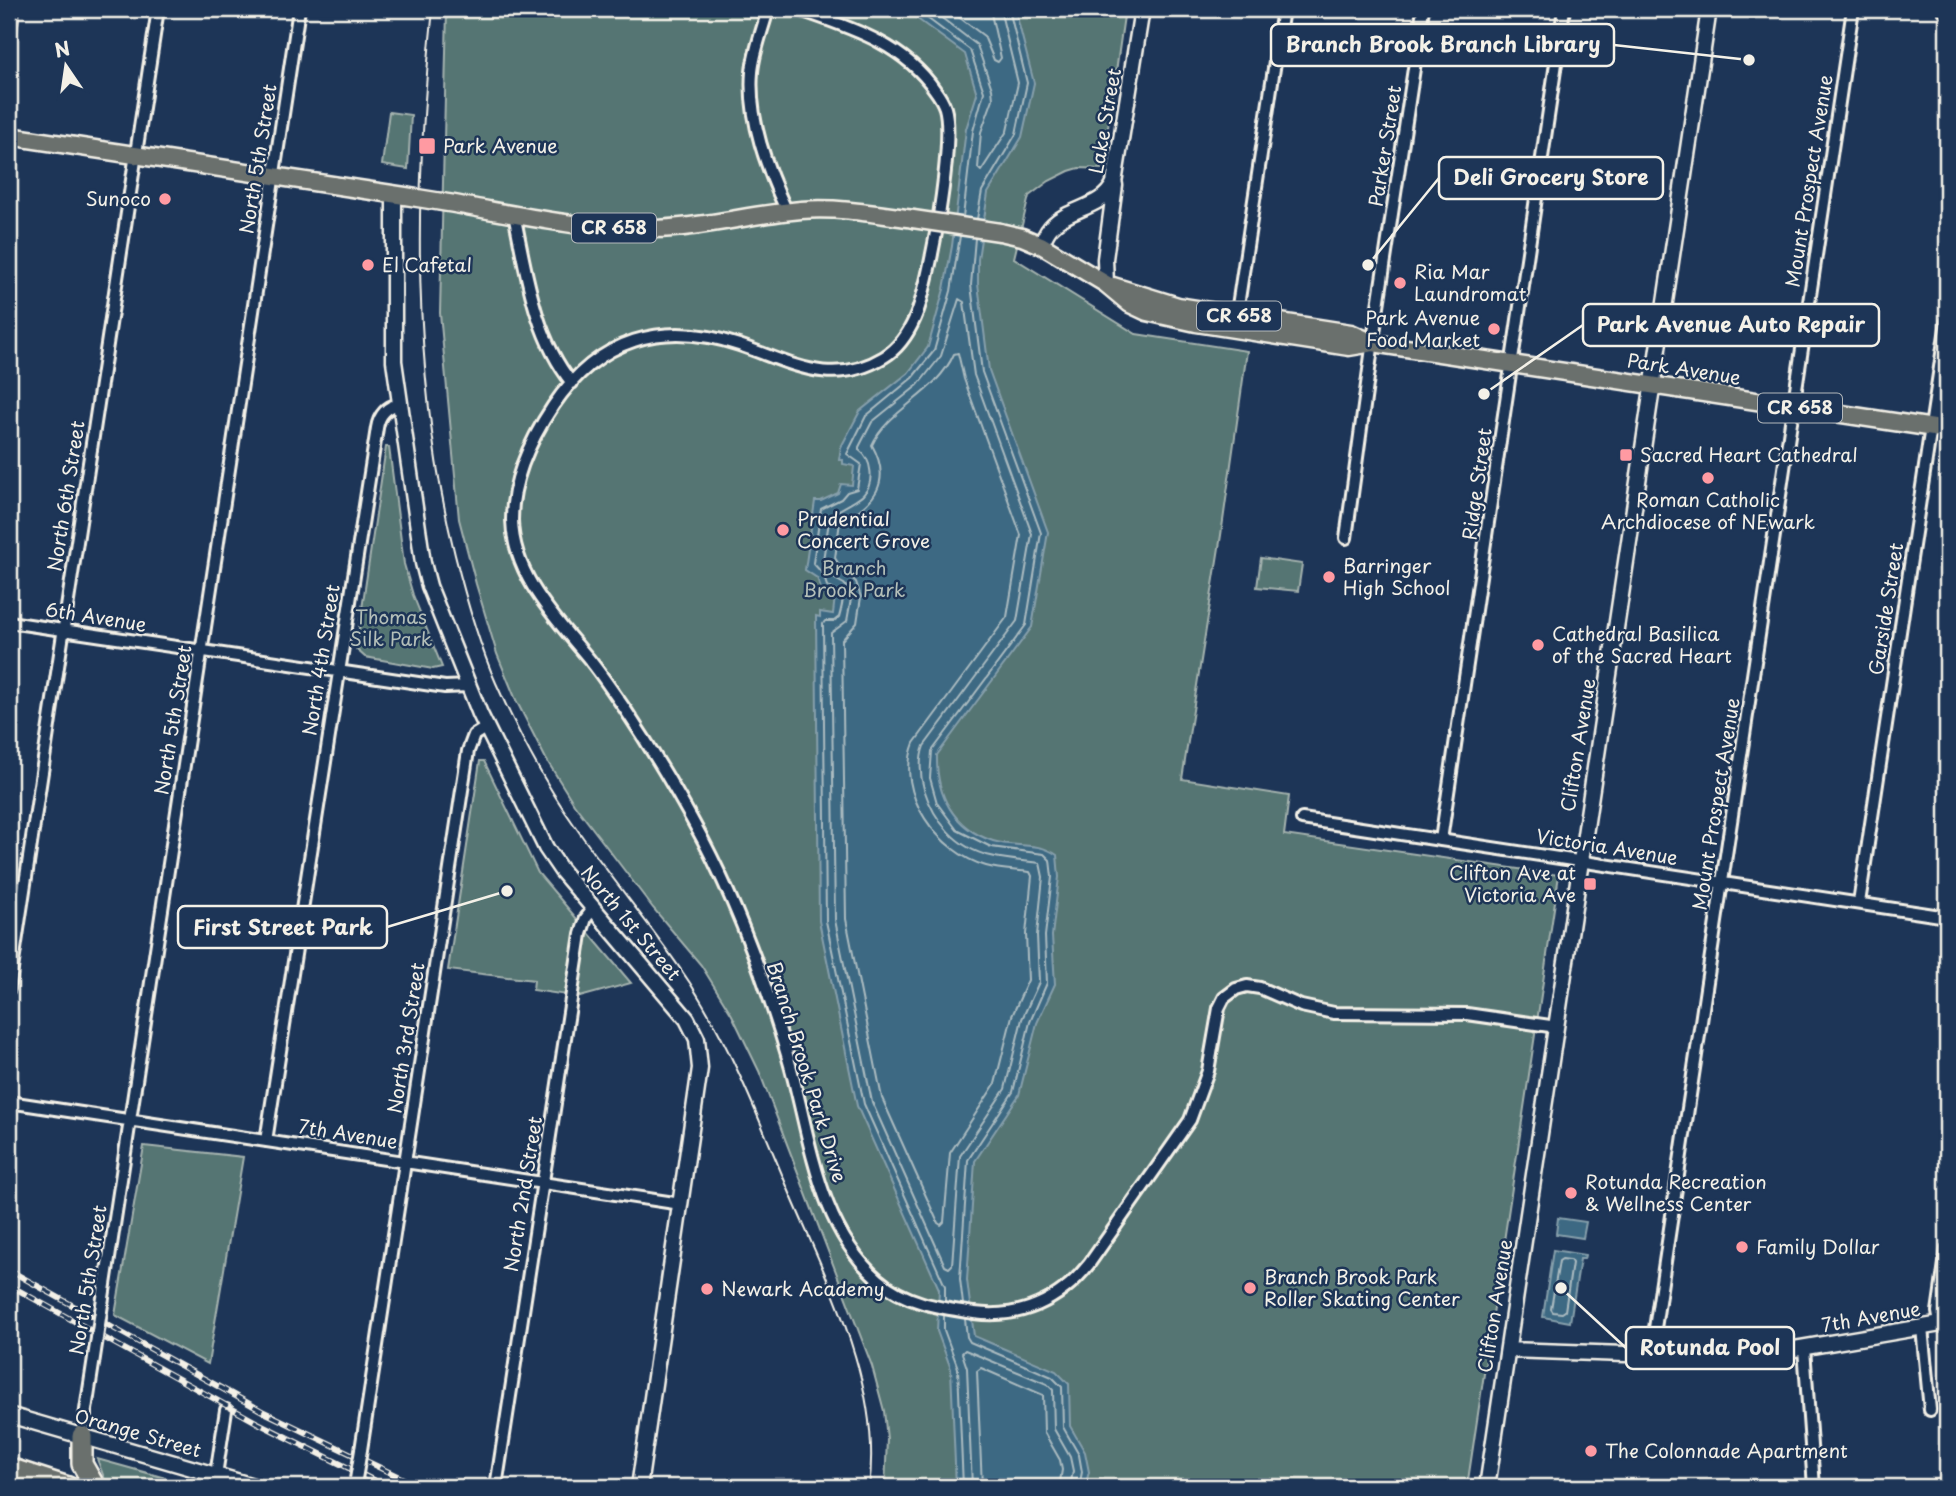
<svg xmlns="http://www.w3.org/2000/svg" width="1956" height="1496" font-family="'Playpen Sans',sans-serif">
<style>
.green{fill:#557473;stroke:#a4b2ae;stroke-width:2}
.water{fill:#3d6983;stroke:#869fab;stroke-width:2}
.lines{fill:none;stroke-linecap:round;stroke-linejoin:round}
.shore{stroke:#abbbc0;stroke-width:2}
.street-casing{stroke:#f4f1e8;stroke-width:16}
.secondary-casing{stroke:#f4f1e8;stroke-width:19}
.primary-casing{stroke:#f4f1e8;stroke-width:21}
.highway-casing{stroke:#f4f1e8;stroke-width:24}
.street{stroke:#1d3557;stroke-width:10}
.secondary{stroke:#1d3557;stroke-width:14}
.primary{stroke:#6b706d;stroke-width:16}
.highway{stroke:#6b706d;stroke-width:19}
.tram{stroke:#f4f1e8;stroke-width:2}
.rail-casing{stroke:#f4f1e8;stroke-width:6}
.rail{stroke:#1d3557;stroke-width:3.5;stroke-dasharray:10;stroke-linecap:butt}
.street-bridge-casing{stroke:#f4f1e8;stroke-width:16;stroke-linecap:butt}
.primary-bridge-casing{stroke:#f4f1e8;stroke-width:21;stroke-linecap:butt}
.street-bridge{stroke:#1d3557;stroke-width:10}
.primary-bridge{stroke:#6b706d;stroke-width:16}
.poi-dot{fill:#ff9aa2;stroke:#1d3557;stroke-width:2.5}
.labels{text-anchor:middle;stroke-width:5;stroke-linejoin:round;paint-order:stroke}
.shield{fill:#1d3557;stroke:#b4b9bc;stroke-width:2}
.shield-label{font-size:18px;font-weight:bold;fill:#f4f1e8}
.street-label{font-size:19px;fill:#f4f1e8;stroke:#1d3557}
.poi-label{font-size:19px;fill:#f4f1e8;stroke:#1d3557;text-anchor:start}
.park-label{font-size:19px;fill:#b4bfb9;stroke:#1d3557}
.leader{fill:none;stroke:#f4f1e8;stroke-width:2.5}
.callout-dot{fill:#f4f1e8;stroke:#1d3557;stroke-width:2.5}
.callout{fill:#1d3557;stroke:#f4f1e8;stroke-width:2.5}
.callout-label{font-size:21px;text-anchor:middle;font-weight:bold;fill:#f4f1e8}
</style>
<rect width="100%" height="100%" fill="#1d3557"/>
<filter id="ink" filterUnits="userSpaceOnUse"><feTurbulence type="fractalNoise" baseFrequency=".0143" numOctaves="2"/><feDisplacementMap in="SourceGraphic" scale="14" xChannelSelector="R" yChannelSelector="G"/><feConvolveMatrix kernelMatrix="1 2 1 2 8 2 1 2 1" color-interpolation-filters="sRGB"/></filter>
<g filter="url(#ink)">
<path class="green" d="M447,9H1125L1102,169L1079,168L1069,171L1049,181L1029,196L1014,258L1136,334L1247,351L1221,535L1182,779L1289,796L1284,835L1559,875L1467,1487H885L887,1439L884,1411L872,1366L759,1071L732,1015L701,965L653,908L574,804L546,759L516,700L497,654L476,584L459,519L440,313Z
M389,112L411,115L408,169L382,165Z
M386,447H389L404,564L413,595L442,667L433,669L365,657L356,649Z
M1261,558L1302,564L1298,591L1257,587Z
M480,761H484L538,873L631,983L580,997L533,990L534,980L448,970Z
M144,1146L243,1157L208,1364L115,1315Z
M97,1459L198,1487H118L105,1480Z"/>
<path class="water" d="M904,9H1015L1034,83L1022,137L988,193L978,259V284L989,370L1048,532L1032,627L937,755C936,795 953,828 993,841C1015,848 1037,841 1057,855L1059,877L1052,936L1055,984L1037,1023L1019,1095L975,1161L967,1280L974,1336L1056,1371L1069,1384L1070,1426L1085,1452L1089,1472L1085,1487H956L951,1369L937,1331L939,1289L857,1106L819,921L816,616L820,617V612L833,614L835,596L823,594L817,578L805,570L815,501H821L838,493L841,484L852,485L854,466L843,464V460H839L841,447L860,411L908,373L928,347L944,289L952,246L966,129L977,94L965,54Z
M1558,1218L1586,1222L1583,1238L1556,1234Z
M1553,1250L1585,1255L1584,1259H1580L1570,1322L1543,1317Z"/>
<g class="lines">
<path class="shore" d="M915,9L970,50L984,92L973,131L963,217
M930,9L977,45L992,89L993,99L981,132L978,168L981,171L1007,131L1018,83L1000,9
M948,9L984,36L994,60L998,62L1001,58L990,9
M977,219L982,191L1016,134L1027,83L1009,9
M959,299L964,302L974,375L1032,534L1017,621L924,746C919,759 920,776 924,789C934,821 957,849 991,856C1007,860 1024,861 1040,863L1043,877L1037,935L1039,982L1022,1019L1005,1089L960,1156L952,1265L949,1268L945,1266L872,1102L835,920L831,633L847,621L851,599L849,590L844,584L835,579L823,560L830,515C838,510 857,501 863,495C875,483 872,459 859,450V447L872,422L918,385L941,356Z
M958,353L964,379L1021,535L1007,617L914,743C894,793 939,853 986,866C1000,870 1016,870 1030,872L1032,876L1026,934L1028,980L1012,1016L995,1084L950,1153L944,1222L941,1225L938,1223L882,1098L846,919L842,640L857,623L861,597L856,582L843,571L835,558L840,522C874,504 893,483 872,445C889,408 936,395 954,354Z
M1562,1259L1570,1260L1572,1263L1565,1311L1562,1313L1553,1312L1551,1309L1559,1261Z
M945,1301V1286L864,1104L826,921L823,624L825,621H834L839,617C845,595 845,596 827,586L823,574L813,563L821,509L841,499L847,492L857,489L861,464L847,454L866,416L912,378L934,351L951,291L960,236
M963,1304L960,1279L968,1160L1013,1092L1030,1022L1047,983L1045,936L1052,877L1050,860L1044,854L991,847L957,830L937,803L930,778L932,751L1026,625L1041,533L982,372L971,285L975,238
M944,1315V1330L958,1368L963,1487
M965,1319L967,1337L970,1342L1052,1377L1062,1387L1063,1427L1079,1455L1082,1472L1079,1487
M972,1487L967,1368L962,1353L965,1350L1047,1384L1053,1390L1054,1429L1070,1457L1073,1471L1070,1487
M982,1487L977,1371L981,1368L1043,1395L1044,1432L1060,1460L1062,1470L1059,1487"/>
<g class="street-casing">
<path id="street" d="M768,9C763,29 754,50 752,72C748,119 767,169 787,212
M797,9C848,27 903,43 935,90C938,94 943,102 945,108C955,141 930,284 915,318C908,334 899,348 884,357C831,389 790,362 739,345C663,319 598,339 553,406C531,439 512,480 512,520C513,576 556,619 589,659C602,675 613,692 625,709C653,751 679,795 703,840C739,909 766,983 788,1058C810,1132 816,1226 879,1280C904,1303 941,1308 974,1313C1020,1319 1060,1301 1089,1264L1190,1120L1208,1071L1219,1008L1224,998L1236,989L1247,986L1260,988L1301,1006L1334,1013L1467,1014L1557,1027
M9,39L13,9
M514,214C526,271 534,336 572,383
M1236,319L1283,9
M1346,538L1375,326L1423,9
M9,622L445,687L469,686
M1302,819L1947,917
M1441,840L1564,9
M1859,903L1947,321
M9,989L158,9
M9,1102L681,1204
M266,1141L377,428C379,415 387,406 400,404
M101,1311L299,9
M1940,1324L1938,1312L1947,1249
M1922,1328L1930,1410
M1804,1348L1814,1487
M1651,1355L1853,9
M82,1436L97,1338
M361,1450L468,751L474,735L487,727
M216,1475L226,1410
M496,1487L581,934L586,918L593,909"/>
</g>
<g class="secondary-casing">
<path id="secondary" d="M394,194V361L423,563L429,586L480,714L546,848L561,870L687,1019L697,1039L700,1068L639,1487
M1041,245C1044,238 1047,230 1053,225C1071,207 1103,208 1114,183L1142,9
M1106,284L1105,259L1115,185
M1508,1350L1741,1358L1947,1323
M9,1415L257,1487
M1487,1487L1709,9"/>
</g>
<g class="primary-casing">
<path id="primary" d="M1946,9L1947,10
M9,136L405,196
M442,202C511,213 583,231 653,229C703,228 752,214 801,210C839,207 876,214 913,219
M1000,232L1022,237L1041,245L1106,284L1130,304L1147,312L1196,323L1349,347L1373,343L1947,430
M1113,286L1178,306L1351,333L1373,343"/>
</g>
<g class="highway-casing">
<path id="highway" d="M82,1436V1464L95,1487
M9,1468L68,1487"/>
</g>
<use href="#street" class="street"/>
<use href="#secondary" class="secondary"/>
<use href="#primary" class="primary"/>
<use href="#highway" class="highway"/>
<path class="tram" d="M433,9C414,190 411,377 455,555C466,599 478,642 496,683C519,735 544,783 577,829C613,881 655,930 690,983C732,1048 759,1120 789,1191C827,1281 883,1387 869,1487"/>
<g class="rail-casing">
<path id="rail" d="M9,1270L264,1412L420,1487
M9,1285L258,1423L387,1487"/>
</g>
<use href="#rail" class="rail"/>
<g class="street-bridge-casing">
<path id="street-bridge" d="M97,1338L101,1311
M356,1479L361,1450"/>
</g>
<g class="primary-bridge-casing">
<path id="primary-bridge" d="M405,196L442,202
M913,219L1000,232"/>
</g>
<use href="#street-bridge" class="street-bridge"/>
<use href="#primary-bridge" class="primary-bridge"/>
</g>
</g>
<g class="poi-dot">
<rect x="418" y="137" width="18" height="18" rx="3.5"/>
<circle cx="165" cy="199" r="7"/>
<circle cx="368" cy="265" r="7"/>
<circle cx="1400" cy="283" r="7"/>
<circle cx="1494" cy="329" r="7"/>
<rect x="1619" y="448" width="14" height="14" rx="3.5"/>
<circle cx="1708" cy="478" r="7"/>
<circle cx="783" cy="530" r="7"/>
<circle cx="1329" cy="577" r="7"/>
<circle cx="1538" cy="645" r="7"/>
<rect x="1583" y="877" width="14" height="14" rx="3.5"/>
<circle cx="1571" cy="1193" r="7"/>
<circle cx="1742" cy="1247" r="7"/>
<circle cx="1250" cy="1288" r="7"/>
<circle cx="707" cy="1289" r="7"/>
<circle cx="1591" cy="1451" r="7"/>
</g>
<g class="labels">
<g class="shield">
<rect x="572" y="213.5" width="84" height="29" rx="5"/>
<rect x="1197" y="301.5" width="84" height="29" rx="5"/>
<rect x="1758" y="393.5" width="84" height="29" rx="5"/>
</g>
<g class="shield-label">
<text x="614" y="234">CR 658</text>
<text x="1239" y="322">CR 658</text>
<text x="1800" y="414">CR 658</text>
</g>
<g class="street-label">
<text transform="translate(1105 121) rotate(-80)" y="7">Lake Street</text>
<text transform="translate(1385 146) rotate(-81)" y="7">Parker Street</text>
<text transform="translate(258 159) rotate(-81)" y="7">North 5th Street</text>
<text transform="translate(1809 181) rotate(-81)" y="7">Mount Prospect Avenue</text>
<text transform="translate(1684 369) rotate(9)" y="7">Park Avenue</text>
<text transform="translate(1477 484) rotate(-82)" y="7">Ridge Street</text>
<text transform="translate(66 496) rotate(-81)" y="7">North 6th Street</text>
<text transform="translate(1886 609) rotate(-81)" y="7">Garside Street</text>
<text transform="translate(96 617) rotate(9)" y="7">6th Avenue</text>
<text transform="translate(321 660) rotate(-81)" y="7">North 4th Street</text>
<text transform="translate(173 720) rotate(-81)" y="7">North 5th Street</text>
<text transform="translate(1578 745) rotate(-81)" y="7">Clifton Avenue</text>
<text transform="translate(1716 804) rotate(-81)" y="7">Mount Prospect Avenue</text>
<text transform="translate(1607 847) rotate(9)" y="7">Victoria Avenue</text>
<text transform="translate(631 923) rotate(50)" y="7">North 1st Street</text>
<text transform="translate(406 1038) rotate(-81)" y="7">North 3rd Street</text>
<text transform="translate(807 1072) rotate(73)" y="7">Branch Brook Park Drive</text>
<text transform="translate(348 1134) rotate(9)" y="7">7th Avenue</text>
<text transform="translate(523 1194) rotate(-81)" y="7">North 2nd Street</text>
<text transform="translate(88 1280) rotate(-81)" y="7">North 5th Street</text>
<text transform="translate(1495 1306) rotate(-81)" y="7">Clifton Avenue</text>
<text transform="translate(1871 1317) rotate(-10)" y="7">7th Avenue</text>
<text transform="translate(138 1433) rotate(16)" y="7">Orange Street</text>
</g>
<g class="poi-label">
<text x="443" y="153">Park Avenue</text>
<text x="151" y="206" text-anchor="end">Sunoco</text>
<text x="382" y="272">El Cafetal</text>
<text x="1414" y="279">Ria Mar<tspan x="1414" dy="22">Laundromat</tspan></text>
<text x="1480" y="325" text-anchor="end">Park Avenue<tspan x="1480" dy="22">Food Market</tspan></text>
<text x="1640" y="462">Sacred Heart Cathedral</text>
<text x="1708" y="507" text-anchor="middle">Roman Catholic<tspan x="1708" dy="22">Archdiocese of NEwark</tspan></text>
<text x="797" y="526">Prudential<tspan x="797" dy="22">Concert Grove</tspan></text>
<text x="1343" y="573">Barringer<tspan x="1343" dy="22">High School</tspan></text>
<text x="1552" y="641">Cathedral Basilica<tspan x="1552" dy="22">of the Sacred Heart</tspan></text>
<text x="1576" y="880" text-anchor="end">Clifton Ave at<tspan x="1576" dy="22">Victoria Ave</tspan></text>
<text x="1585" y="1189">Rotunda Recreation<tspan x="1585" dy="22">&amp; Wellness Center</tspan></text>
<text x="1756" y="1254">Family Dollar</text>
<text x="1264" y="1284">Branch Brook Park<tspan x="1264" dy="22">Roller Skating Center</tspan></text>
<text x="721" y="1296">Newark Academy</text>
<text x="1605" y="1458">The Colonnade Apartment</text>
</g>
<g class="park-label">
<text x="854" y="575">Branch<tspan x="854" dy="22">Brook Park</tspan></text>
<text x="391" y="624">Thomas<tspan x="391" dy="22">Silk Park</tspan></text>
</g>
</g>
<path class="leader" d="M1749 60L1614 45M1368 265L1439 178M1484 394L1583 325M507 891L387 927M1561 1288L1626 1348"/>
<g class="callout-dot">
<circle cx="1749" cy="60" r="7"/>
<circle cx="1368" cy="265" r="7"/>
<circle cx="1484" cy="394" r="7"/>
<circle cx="507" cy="891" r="7"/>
<circle cx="1561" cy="1288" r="7"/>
</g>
<g class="callout">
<rect x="1271" y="24" width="343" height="42" rx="7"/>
<rect x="1439" y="157" width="224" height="42" rx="7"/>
<rect x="1583" y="304" width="296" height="42" rx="7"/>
<rect x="178" y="906" width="209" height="42" rx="7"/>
<rect x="1626" y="1327" width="168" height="42" rx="7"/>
</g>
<g class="callout-label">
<text x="1443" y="52">Branch Brook Branch Library</text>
<text x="1551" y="185">Deli Grocery Store</text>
<text x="1731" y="332">Park Avenue Auto Repair</text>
<text x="283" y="935">First Street Park</text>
<text x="1710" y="1355">Rotunda Pool</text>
</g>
<rect width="1956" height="1496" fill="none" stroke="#1d3557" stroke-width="35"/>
<rect x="18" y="18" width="1921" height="1461" fill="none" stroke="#f4f1e8" stroke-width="2.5" filter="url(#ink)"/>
<g transform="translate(66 66) rotate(347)" stroke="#1d3557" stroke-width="5" paint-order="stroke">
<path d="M0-5L12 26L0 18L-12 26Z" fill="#f4f1e8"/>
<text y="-10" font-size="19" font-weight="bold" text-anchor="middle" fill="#f4f1e8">N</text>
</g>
</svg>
